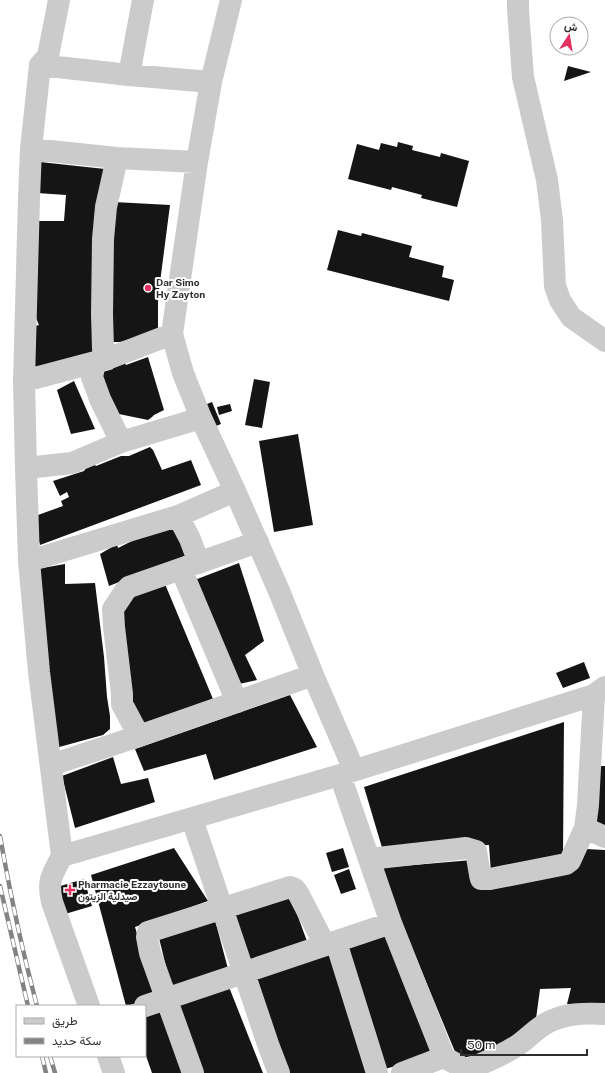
<svg xmlns="http://www.w3.org/2000/svg" width="605" height="1073" font-family="'Public Sans',Vazirmatn,sans-serif">
<style>
.building{fill:#151515}
.lines{fill:none;stroke-linecap:round;stroke-linejoin:round}
.minor{stroke:#cbcbcb;stroke-width:22}
.rail-casing{stroke:#838383;stroke-width:4.5}
.rail{stroke:#fff;stroke-width:3;stroke-dasharray:9;stroke-linecap:butt}
.poi-dot{fill:#e4305f;stroke:#fff;stroke-width:1.5}
.labels{text-anchor:middle;stroke-width:4;stroke-linejoin:round;paint-order:stroke}
.poi-label{font-size:10px;font-weight:bold;fill:#2e2e2e;stroke:#fff;text-anchor:start}
</style>
<rect width="100%" height="100%" fill="#fff"/>
<path class="building" d="M568,66L591,72L564,81Z
M398,142L413,146L412,150L440,157L441,153L469,161L457,207L421,198L422,195L392,187L391,190L348,179L357,144L379,150L381,143L397,147Z
M40,162L105,169L99,352L33,368L35,326L39,325L36,318L35,221H64L66,195L37,193Z
M114,202L170,205L158,298V332L120,342H108Z
M338,230L361,236L362,233L412,246L409,257L444,266L442,277L454,280L449,301L327,270Z
M148,357L164,410L154,415L152,417L148,420L109,412L103,389V372L113,369V366L124,361L126,365Z
M254,379L270,382L262,428L245,425Z
M74,381L95,429L71,434L57,390Z
M212,402L221,424L211,428L202,406Z
M230,404L232,411L219,415L217,407Z
M298,434L313,525L274,532L259,441Z
M150,447L153,450L162,470L191,460L201,485L40,545L37,534L38,515L63,506L61,501L69,497L67,492L60,496L53,481L84,471L86,468L95,465L96,466L121,456H129Z
M174,525L187,555L109,586L100,554L117,544L118,548L136,539Z
M239,563L264,641L245,655L257,680L230,686L192,581Z
M65,564V584L95,583L104,657L107,697L110,716V729L103,735L52,749L37,569Z
M165,584L213,699L139,725L134,713L118,600Z
M584,662L590,678L563,688L556,673Z
M290,695L317,747L214,780L206,754L144,771L135,749Z
M564,722L563,856L491,873L489,845L383,851L364,787Z
M113,757L121,784L148,778L155,802L75,828L62,776Z
M590,766H605V827L587,826Z
M174,848L208,901L135,927L156,998L126,1006L91,875Z
M343,848L349,867L332,872L326,853Z
M586,849L605,850V1007L567,1004L571,988L540,989L536,1019L503,1049L458,1059L379,868L472,860L479,887Z
M349,869L356,889L341,894L334,875Z
M84,879L92,906L65,914L57,887Z
M289,892L308,944L247,964L232,911Z
M214,916L228,969L172,991L159,938Z
M389,929L438,1054L385,1069L344,946Z
M336,949L371,1073H285L250,976Z
M229,987L263,1073H199L175,1002Z
M162,1011L186,1073H152L145,1053V1013Z"/>
<g class="lines">
<path class="minor" d="M59,0L48,56L40,65L31,149L29,198L24,381L26,468L29,561L39,672L62,856C52,875 47,880 52,902L89,1006
M231,0L211,82L197,162L172,334L183,373L201,418L235,491L279,591L313,675L354,770
M518,0V10L523,77L547,180L552,220L555,286L560,300L571,317L605,341
M40,65L129,75L211,82
M129,75L143,0
M31,149L117,158L197,162
M107,359L103,349L102,314L103,239L106,207L117,158
M95,362L92,377L100,399L121,442
M24,381L107,359L172,334
M26,468L72,463L121,442L201,418
M178,516L190,539L199,563
M29,561L178,516L235,491
M181,569L237,702
M594,695L588,805L585,828L605,837
M139,736L122,704V694L114,627L113,609L125,591L129,587L258,542
M51,765L139,736L313,675
M340,775L391,923L444,1057L458,1065L466,1073
M192,819L269,1047L279,1073
M62,856L340,775L594,695L605,687
M369,859L458,849L466,848L476,851L480,875L481,879H490L566,864L570,861L585,828
M336,942L377,1073
M145,1006L391,923
M108,1056L114,1073
M465,1071C483,1063 502,1056 518,1045C527,1039 535,1030 545,1024C563,1013 585,1013 605,1014
M193,1073L150,953L147,937L148,932L290,887L295,889L298,893L325,945
M402,1073L444,1057"/>
<g class="rail-casing">
<path id="rail" d="M0,836C10,893 22,950 37,1006
M0,886L28,1006
M42,1056L46,1073
M50,1056L55,1073"/>
</g>
<use href="#rail" class="rail"/>
</g>
<g class="poi-dot">
<circle cx="148" cy="288" r="4"/>
<path d="M68 884h4v4h4v4h-4v4h-4v-4h-4v-4h4z"/>
</g>
<g class="labels">
<g class="poi-label">
<text x="156" y="286">Dar Simo<tspan x="156" dy="12">Hy Zayton</tspan></text>
<text x="78" y="888">Pharmacie Ezzaytoune<tspan x="78" dy="12">صيدلية الزيتون</tspan></text>
</g>
</g>
<rect x="16" y="1005" width="130" height="52" fill="#ffffff" stroke="#ababab"/>
<rect x="24" y="1018" width="20" height="6" fill="#cbcbcb" stroke="#ababab"/>
<text x="52" y="1025" font-size="12" fill="#2e2e2e">طريق</text>
<rect x="24" y="1038" width="20" height="6" fill="#838383" stroke="#ababab"/>
<text x="52" y="1045" font-size="12" fill="#2e2e2e">سكة حديد</text>
<g transform="translate(569 36) rotate(12)"><circle r="19" fill="#ffffff" stroke="#ababab"/>
<path d="M0-3L7 15L0 10L-7 15Z" fill="#e4305f"/>
<text y="-6" font-size="11" font-weight="bold" text-anchor="middle" fill="#2e2e2e">ش</text>
</g>
<path d="M461 1049v6h126v-6" fill="none" stroke="#2e2e2e" stroke-width="2"/>
<text x="467" y="1049" font-size="12" fill="#2e2e2e" stroke="#ffffff" stroke-width="3" paint-order="stroke">50 m</text>
</svg>
